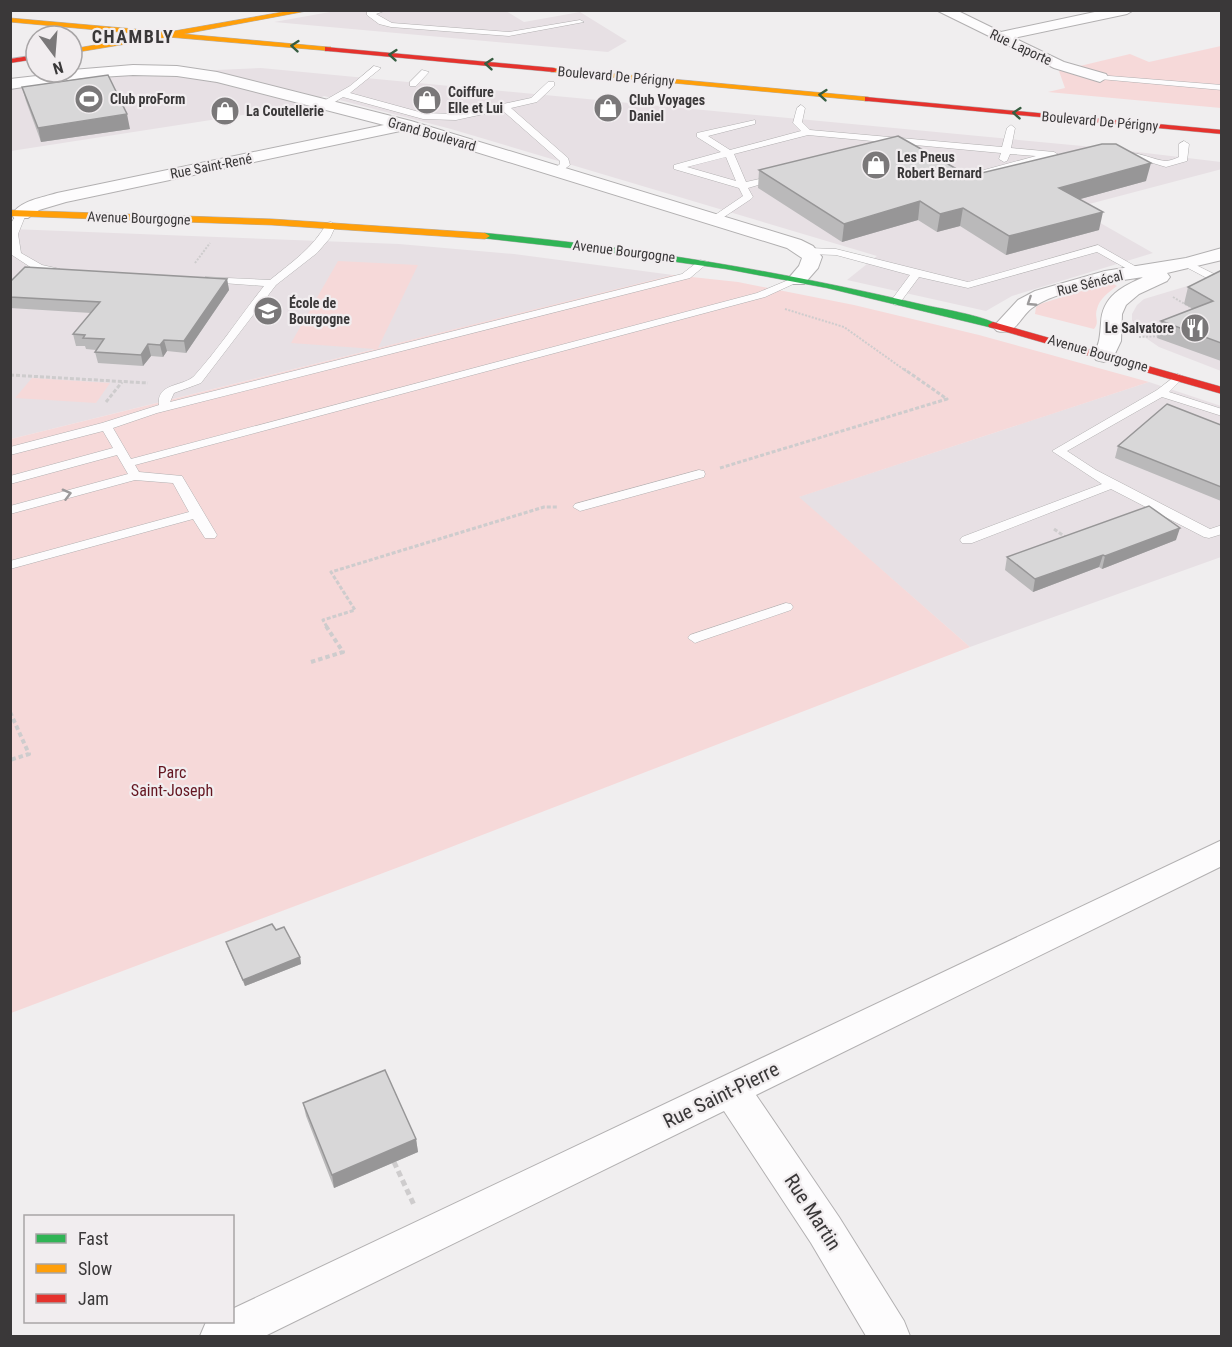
<svg xmlns="http://www.w3.org/2000/svg" width="1232" height="1347" font-family="'Roboto Condensed',sans-serif">
<style>
.built{fill:#e7e0e4}
.green{fill:#f6d9d9}
.lines{fill:none;stroke-linecap:round;stroke-linejoin:round}
.lane-casing{stroke:#b2b0b1;stroke-width:1}
.street-casing{stroke:#b2b0b1;stroke-width:2}
.fast-casing{stroke:#b2b0b1;stroke-width:1}
.slow-casing{stroke:#b2b0b1;stroke-width:1}
.jam-casing{stroke:#b2b0b1;stroke-width:1}
.path-far3{stroke:#cecccd;stroke-width:2;stroke-dasharray:2 1.5;stroke-linecap:butt}
.path-far2{stroke:#cecccd;stroke-width:3;stroke-dasharray:4 2;stroke-linecap:butt}
.path-far1{stroke:#cecccd;stroke-width:4;stroke-dasharray:4.5 3;stroke-linecap:butt}
.path{stroke:#cecccd;stroke-width:5;stroke-dasharray:6 4;stroke-linecap:butt}
.lane{fill:#fdfcfd;fill-rule:evenodd}
.street{fill:#fdfcfd;fill-rule:evenodd}
.fast{fill:#30b455;fill-rule:evenodd}
.slow{fill:#ff9f0a;fill-rule:evenodd}
.jam{fill:#e5322d;fill-rule:evenodd}
.wall{fill:#bab9ba}
.shaded-wall{fill:#979697}
.building{fill:#d8d7d8;stroke:#979697;stroke-width:1.5}
.oneway{stroke:#375d41}
.oneway2{stroke:#9c9a9b}
.labels{text-anchor:middle;stroke-width:4.5;stroke-linejoin:round;paint-order:stroke}
.far-street-label{font-size:14px;fill:#3a3839;stroke:#f1edef}
.far-poi-label{font-size:14px;font-weight:bold;fill:#3a3839;stroke:#f1edef;text-anchor:start}
.park-label{font-size:16px;fill:#641520;stroke:#f1edef}
.far-district-label{font-size:18px;font-weight:bold;letter-spacing:1.5px;fill:#3a3839;stroke:#f1edef}
.near-street-label{font-size:20px;fill:#3a3839;stroke:#f1edef}
</style>
<rect width="100%" height="100%" fill="#f0eeef"/>
<path class="built" d="M341,10L506,11L524,22L580,12L627,41L608,52L274,22Z
M261,68L1104,148L1221,162L1222,169L1074,208L1153,253L1012,296L986,311L847,280L877,256L451,129L324,96L301,106L11,151V87L102,75Z
M11,229L399,244L514,254L673,275L11,439Z
M1221,276V371L1159,347L1137,332L1132,320V314L1137,305L1144,299Z
M1149,382L1221,406V557L970,647L798,497Z"/>
<path class="green" d="M1221,46V108L1048,92L1065,88L1059,71L1130,54L1149,62Z
M338,261L418,265L378,348L673,275L738,282L854,305L979,335L1149,382L799,497L970,647L407,864L11,1013V439L375,349L291,343Z
M1110,282L1117,286C1109,292 1099,299 1097,309C1094,317 1100,322 1094,329L1035,314L1036,307L1040,304Z
M32,378L110,383L96,403L15,398Z"/>
<g class="lines">
<g class="lane-casing">
<path id="lane" d="M371,10H387L376,14L392,23L509,32L580,20L584,22L509,36L391,27L379,24L367,15V11Z
M374,66L381,68L350,93L423,113L456,114L531,98L548,82H554V86L537,102L511,108L568,158L570,165L559,173H553L551,171L560,164V161L502,110L456,120L423,119L343,97L328,106H322V102L350,86Z
M422,70L429,72L416,86H410V82Z
M1097,75L1222,85V90L1100,79H1097Z
M801,105L805,108L802,122L810,130L1002,147L1007,128L1011,125L1015,128L1011,148L1054,152L1059,155L976,178L973,177V173L1036,156L1010,154L1007,161L1004,162L999,159L1001,153L808,135L734,154L746,182L777,175L782,178L748,188L753,197L751,199L718,221H712V217L743,196L739,188L674,169V165L721,152L697,137V133L755,120V124L708,136L730,150L801,131L793,123L797,108ZM726,157L736,181L687,167Z
M1184,141L1189,144L1187,161L1166,167L1146,161L1120,159L1115,156C1129,147 1150,159 1165,161C1169,161 1175,159 1179,157V144Z
M18,212L26,214L18,234L21,253L42,265L60,269V273L35,270L12,255L10,225Z
M331,222L336,225L330,238L317,253L276,285L201,383L174,393L170,402L682,274L700,260L709,262L690,278L157,413L113,428L131,459L757,293L793,278L797,277L802,280L765,297L135,465L139,472L182,476L217,535L215,538H205L193,519L10,569V561L189,512L173,483L135,480L10,514V506L128,474L117,455L10,484V476L113,448L103,431L10,455V447L102,423L159,405C156,382 185,387 195,375C220,347 241,315 264,286L209,282L205,281V277L270,280C293,261 312,249 327,223Z
M1098,245L1154,277L1145,279L1097,252L968,288L919,277L899,304L895,305L890,302L910,275L836,255L808,254L803,251L808,248L836,249L968,282Z
M1188,261L1222,278V286L1184,266V262Z
M1178,374L1184,377L1169,392L1222,409V416L1162,397L1067,451L1096,470L1210,529L1222,525V534L1209,538L1204,537L1111,489L972,543H962L960,540L962,537L1102,484L1052,451L1157,390Z
M699,470L704,471L705,474L704,477L580,511L573,507L575,504Z
M786,603L791,604L793,607L791,610L700,641L695,643L688,638L690,635Z"/>
</g>
<g class="street-casing">
<path id="street" d="M936,10H956L1001,32L1104,10H1134L1127,14L1014,38L1064,62L1106,74L1108,77L1100,82L1054,68Z
M133,65L177,66L217,72L411,121L801,240L813,246L822,257L818,268L804,284H790L787,280L799,266L802,258L787,248L405,130L66,202L39,210L28,218H14L12,214C22,200 41,198 57,193L384,125L217,82L177,76L133,75L84,78L10,89V79L72,72V70Z
M1222,248V260L1167,273L1170,277L1167,281L1139,294L1126,305L1122,314L1121,341L1112,360L1104,362L1096,360L1093,355C1100,344 1100,335 1101,323C1102,296 1123,286 1144,277C1115,281 1056,290 1032,308C1019,318 1016,336 997,331L993,327L1018,300L1035,291L1105,271L1186,258Z
M1222,840V866L756,1095L839,1217L904,1321L910,1336H866L811,1243L724,1111L265,1336H200L206,1322H232V1309Z"/>
</g>
<g class="fast-casing">
<path id="fast" d="M485,233C632,247 776,270 920,304C937,308 986,316 998,325L993,328L827,288L726,269L606,252L482,238L480,236Z"/>
</g>
<g class="slow-casing">
<path id="slow" d="M294,10H312L184,34L328,47H331V51L168,37L72,53V49L152,35L10,22V18L168,32Z
M551,68L868,97L872,99L868,101L554,72H551Z
M10,210L272,219L485,233L490,236L485,239L272,225L10,216Z"/>
</g>
<g class="jam-casing">
<path id="jam" d="M325,47L554,68L558,70L554,72L328,51H325Z
M36,55V59L10,63V59Z
M865,97L1222,130V134L868,101H865Z
M993,322L1222,387V394L989,327L988,325Z"/>
</g>
<path class="path-far3" d="M195,263L210,243
M1173,297L1197,311
M785,309L844,327L906,371
M1139,337L1162,336"/>
<path class="path-far2" d="M10,375L148,383
M106,402L122,382
M720,468L947,399L904,369
M1054,529L1068,539
M327,627L323,620L355,610L331,572L544,507H558"/>
<path class="path-far1" d="M311,662L343,652L326,626
M10,712L29,754L10,760"/>
<path class="path" d="M394,1162L414,1205"/>
<use href="#lane" class="lane"/>
<use href="#street" class="street"/>
<use href="#fast" class="fast"/>
<use href="#slow" class="slow"/>
<use href="#jam" class="jam"/>
</g>
<path class="wall" d="M22,87L130,129L41,142L26,101Z
M759,170L969,176L1146,181L1080,199L1099,230L1006,255L960,226L937,232L918,220L842,242L758,188Z
M1221,272V361L1157,338L1161,321L1193,309L1184,304L1188,287Z
M227,279L229,290L186,353L167,351L163,357L151,356L143,366L98,363L95,352L96,350L86,349L85,346H76L73,334L91,313L10,308V282Z
M1221,425V501L1115,458L1118,446Z
M1176,540L1102,569L1099,567L1033,592L1005,570L1007,557Z
M276,930L300,957L301,964L245,986L228,948L226,942Z
M303,1103L416,1139L418,1152L334,1188L306,1116Z"/>
<path class="shaded-wall" d="M127,114L130,129L41,142L38,128Z
M1151,163L1146,181L1055,206L1059,188Z
M920,201L918,220L842,242L844,224Z
M963,208L960,226L937,232L940,214Z
M1103,212L1099,230L1006,255L1009,236Z
M227,279L229,290L186,353L184,341Z
M164,340L167,351L163,357L160,345Z
M148,344L151,356L143,366L141,355Z
M1180,528L1176,540L1102,569L1105,556Z
M1103,555L1099,567L1033,592L1035,579Z
M300,957L301,964L245,986L243,980Z
M416,1139L418,1152L334,1188L332,1175Z"/>
<path class="building" d="M108,75L127,114L38,128L22,87Z
M898,136L969,176L1102,144H1116L1151,163L1059,188L1103,212L1009,236L963,208L940,214L920,201L844,224L759,170Z
M25,267L227,279L184,341L164,340L160,345L148,344L141,355L95,352L104,339L83,338L85,335L73,334L100,302L10,297V282Z
M1220,271L1221,272V343L1161,321L1213,301L1188,287Z
M1167,404L1221,425V487L1118,446Z
M1149,506L1180,528L1105,556L1103,555L1035,579L1007,557Z
M272,924L276,930L284,927L300,957L243,980L226,942Z
M385,1070L416,1139L332,1175L303,1103Z"/>
<defs><path id="oneway-chevron" d="M-2-3.5L2.5 0L-2 3.5" fill="none" stroke-width="1.6" stroke-linecap="round" stroke-linejoin="round" transform="scale(1.5)"/></defs>
<g class="oneway">
<use href="#oneway-chevron" transform="translate(295 46) rotate(-175)"/>
<use href="#oneway-chevron" transform="translate(393 55) rotate(-175)"/>
<use href="#oneway-chevron" transform="translate(489 64) rotate(-175)"/>
<use href="#oneway-chevron" transform="translate(823 95) rotate(-175)"/>
<use href="#oneway-chevron" transform="translate(1017 113) rotate(-175)"/>
</g>
<g class="oneway2">
<use href="#oneway-chevron" transform="translate(1031 302) rotate(147)"/>
<use href="#oneway-chevron" transform="translate(67 494) rotate(-15)"/>
</g>
<defs>
<g id="stadium-disc" transform="scale(1.5)"><circle r="9.5" fill="#7a7879" stroke="#f1edef"/><path d="M0-5a6.5 5 0 1 0 0 10a6.5 5 0 1 0 0-10ZM-3.5-1.8h7v3.6h-7Z" fill="#fff"/></g>
<g id="shop-disc" transform="scale(1.5)"><circle r="9.5" fill="#7a7879" stroke="#f1edef"/><path d="M-5-2.5h2.3a2.7 3.5 0 0 1 5.4 0H5L5.5 6h-11ZM-1.5-2.5h3a1.5 2.3 0 0 0-3 0Z" fill="#fff"/></g>
<g id="school-disc" transform="scale(1.5)"><circle r="9.5" fill="#7a7879" stroke="#f1edef"/><path d="M0-5L7-2L0 1L-7-2ZM-4 1L0 2.5L4 1V4Q0 6-4 4Z" fill="#fff"/></g>
<g id="restaurant-disc" transform="scale(1.5)"><circle r="9.5" fill="#7a7879" stroke="#f1edef"/><path d="M-5-6h1v4h1v-4h1v4h1v-4h1v5L-1.5 .5V6h-2V.5L-5-1ZM5-6V6H3V1.5H1.5Q1.5-4 5-6Z" fill="#fff"/></g>
</defs>
<g fill-rule="evenodd">
<use href="#stadium-disc" x="89" y="99"/>
<use href="#shop-disc" x="427" y="100"/>
<use href="#shop-disc" x="608" y="108"/>
<use href="#shop-disc" x="225" y="111"/>
<use href="#shop-disc" x="876" y="165"/>
<use href="#school-disc" x="268" y="311"/>
<use href="#restaurant-disc" x="1195" y="328"/>
</g>
<g class="labels">
<g class="far-street-label">
<text transform="translate(1021 47) rotate(25)" y="5">Rue Laporte</text>
<text transform="translate(616 76) rotate(5)" y="5">Boulevard De Périgny</text>
<text transform="translate(1100 121) rotate(5)" y="5">Boulevard De Périgny</text>
<text transform="translate(432 134) rotate(16)" y="5">Grand Boulevard</text>
<text transform="translate(211 166) rotate(-11)" y="5">Rue Saint-René</text>
<text transform="translate(139 218) rotate(2)" y="5">Avenue Bourgogne</text>
<text transform="translate(624 251) rotate(7)" y="5">Avenue Bourgogne</text>
<text transform="translate(1090 283) rotate(-14)" y="5">Rue Sénécal</text>
<text transform="translate(1098 353) rotate(16)" y="5">Avenue Bourgogne</text>
</g>
<g class="far-poi-label">
<text x="448" y="97">Coiffure<tspan x="448" dy="16">Elle et Lui</tspan></text>
<text x="110" y="104">Club proForm</text>
<text x="629" y="105">Club Voyages<tspan x="629" dy="16">Daniel</tspan></text>
<text x="246" y="116">La Coutellerie</text>
<text x="897" y="162">Les Pneus<tspan x="897" dy="16">Robert Bernard</tspan></text>
<text x="289" y="308">École de<tspan x="289" dy="16">Bourgogne</tspan></text>
<text x="1174" y="333" text-anchor="end">Le Salvatore</text>
</g>
<g class="park-label">
<text x="172" y="778">Parc<tspan x="172" dy="18">Saint-Joseph</tspan></text>
</g>
<g class="far-district-label">
<text x="133" y="43">CHAMBLY</text>
</g>
<g class="near-street-label">
<text transform="translate(721 1095) rotate(-26)" y="7">Rue Saint-Pierre</text>
<text transform="translate(813 1212) rotate(57)" y="7">Rue Martin</text>
</g>
</g>
<rect width="1232" height="1347" fill="none" stroke="#3a3839" stroke-width="24"/>
<rect x="24" y="1215" width="210" height="108" fill="#f1edef" stroke="#a8a5a6" stroke-width="1.5"/>
<rect x="36" y="1234" width="30" height="9" fill="#30b455" stroke="#a8a5a6" stroke-width="1.5"/>
<text x="78" y="1245" font-size="18" fill="#3a3839">Fast</text>
<rect x="36" y="1264" width="30" height="9" fill="#ff9f0a" stroke="#a8a5a6" stroke-width="1.5"/>
<text x="78" y="1275" font-size="18" fill="#3a3839">Slow</text>
<rect x="36" y="1294" width="30" height="9" fill="#e5322d" stroke="#a8a5a6" stroke-width="1.5"/>
<text x="78" y="1305" font-size="18" fill="#3a3839">Jam</text>
<g transform="translate(54 54) rotate(164)"><circle r="28" fill="#f1edef" stroke="#a8a5a6" stroke-width="1.5"/>
<path d="M0-4.5L10 22L0 15L-10 22Z" fill="#7a7879"/>
<text y="-9" font-size="16" font-weight="bold" text-anchor="middle" fill="#3a3839">N</text>
</g>
</svg>
